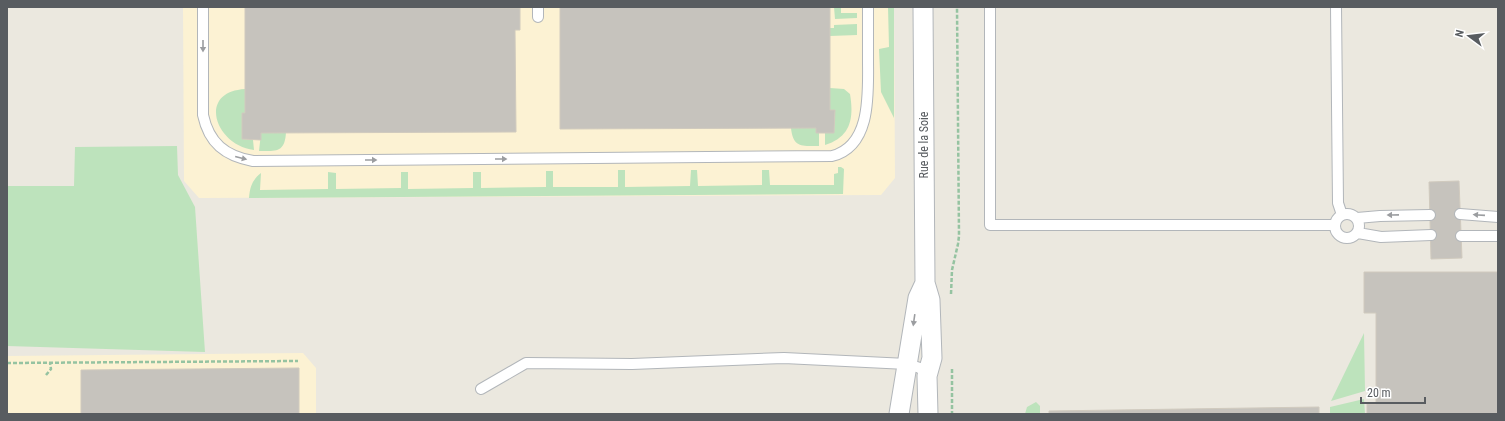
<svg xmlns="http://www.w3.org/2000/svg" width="1505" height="421" font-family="'Roboto Condensed',sans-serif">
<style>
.commercial{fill:#fcf2d3}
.green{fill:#bde3bc}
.building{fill:#c6c3bd;stroke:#d0cabe}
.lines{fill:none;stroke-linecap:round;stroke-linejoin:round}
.service-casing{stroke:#b2b6ba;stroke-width:12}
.minor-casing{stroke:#b2b6ba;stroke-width:21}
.path{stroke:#95c3a1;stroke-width:2.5;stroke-dasharray:4 2;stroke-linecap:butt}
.service{stroke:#fff;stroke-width:10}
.minor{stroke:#fff;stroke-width:19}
.oneway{fill:#9b9da0}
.labels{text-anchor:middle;stroke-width:3;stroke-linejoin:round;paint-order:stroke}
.street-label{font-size:12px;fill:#585c60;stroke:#fff}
</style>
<rect width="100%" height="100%" fill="#ebe8df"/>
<path class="commercial" d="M183,7H894L895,178L881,195L199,198L184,181Z
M303,353L316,368V414H7V356Z"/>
<path class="green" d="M834,7H841V13H857V18L835,19Z
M888,7H894V118L881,92L879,49L889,47Z
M857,24V35L830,36L829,28H834V25Z
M830,88L844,89L850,94C854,118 851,137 825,145V133L834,132L835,110H830Z
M245,89V113H242V139L253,140L254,150C216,146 196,92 245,89Z
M791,128H816V133H819V146C802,146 793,148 791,128Z
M286,132C285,153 276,151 259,151L261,133Z
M177,146L178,175L195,207L205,352L7,346V186H74L75,147Z
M838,167H841L844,169L843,194L249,198C250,187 252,180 261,173L260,190L328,189V172L336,173V189L401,188V172H408V189L473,188V172H481V188L546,187V171H553V187H618V170H625V187L690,186L691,170H697L698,186L762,185V170H769L770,185H834V174L838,173Z
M1364,333L1365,391L1331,401Z
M1364,399L1365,414H1330V407Z
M1036,402L1040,406V414H1025L1027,407Z"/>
<path class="building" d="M245,7L520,8V30H515L516,132L261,133V140L242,139V113H245Z
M560,7H830V110H835L834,133H816V128L560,129Z
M1459,181L1462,258L1431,259L1429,182Z
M1364,272H1498V414H1367V404H1376V313H1364Z
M299,368V414H81V370Z
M1319,407V414H1049V411Z"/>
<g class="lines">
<g class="service-casing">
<path id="service" d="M203,7V115C209,143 225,156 253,161L832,156C872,146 868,92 868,60C868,42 868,25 868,7
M538,7V17
M990,7V225H1335
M1336,7L1338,203L1342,215
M1335 226a12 12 0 1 1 24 0a12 12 0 1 1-24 0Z
M1460,214L1498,217
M1357,218L1380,216L1430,215
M1358,233L1381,237L1431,235
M1461,236H1498
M481,389L526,363L632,364L784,358L907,364L920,368L927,376"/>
</g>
<g class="minor-casing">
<path id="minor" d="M923,7L925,283L930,300L932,358L927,376L928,414
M899,414L918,298L925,283"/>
</g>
<path class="path" d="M951,294L952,270L958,244L959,236L957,7
M7,363L298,361
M952,369V414
M46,375L51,369L50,363"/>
<use href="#service" class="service"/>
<use href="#minor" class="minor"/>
</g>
<defs><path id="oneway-solid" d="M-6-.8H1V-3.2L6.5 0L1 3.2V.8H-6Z"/></defs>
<g class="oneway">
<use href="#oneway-solid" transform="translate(203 46) rotate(90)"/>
<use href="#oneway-solid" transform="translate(241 158) rotate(14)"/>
<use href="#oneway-solid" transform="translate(501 159)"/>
<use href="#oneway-solid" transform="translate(371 160)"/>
<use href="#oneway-solid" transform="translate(1393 215) rotate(179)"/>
<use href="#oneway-solid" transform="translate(1479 215) rotate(-176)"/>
<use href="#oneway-solid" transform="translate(914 320) rotate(98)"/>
</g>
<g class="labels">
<g class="street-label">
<text transform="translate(924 145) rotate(-90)" y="4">Rue de la Soie</text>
</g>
</g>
<rect width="1505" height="421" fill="none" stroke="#585c60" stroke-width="16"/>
<g transform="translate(1469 36) rotate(285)" stroke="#ffffff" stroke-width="3" paint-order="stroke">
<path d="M0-3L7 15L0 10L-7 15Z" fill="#585c60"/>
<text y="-6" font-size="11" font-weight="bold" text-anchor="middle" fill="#585c60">N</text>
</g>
<path d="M1361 397v6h64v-6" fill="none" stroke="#585c60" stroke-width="2"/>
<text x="1367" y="397" font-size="12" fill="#585c60" stroke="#ffffff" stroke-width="3" paint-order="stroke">20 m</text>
</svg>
